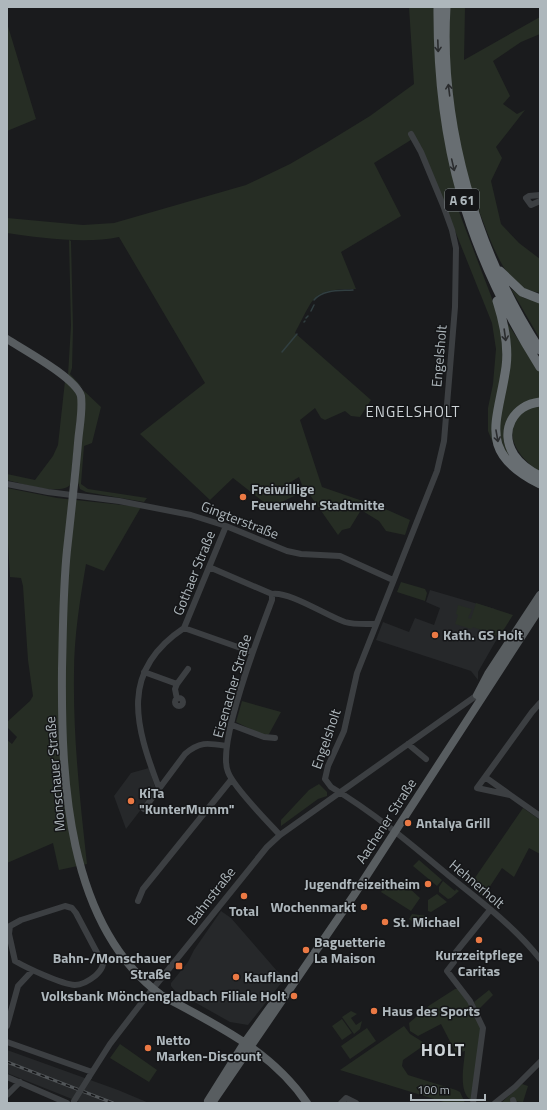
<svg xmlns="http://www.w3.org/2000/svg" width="547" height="1110" font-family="'Titillium Web',sans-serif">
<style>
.built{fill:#26282a}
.green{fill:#262d24}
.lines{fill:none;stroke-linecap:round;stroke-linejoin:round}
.stream{stroke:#313f41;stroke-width:1.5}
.minor{stroke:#3c3f42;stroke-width:6}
.major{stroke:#585d60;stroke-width:8}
.highway{stroke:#686e72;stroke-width:9}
.rail-casing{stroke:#515558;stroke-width:3}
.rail{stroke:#151618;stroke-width:1.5;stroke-dasharray:4.5;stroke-linecap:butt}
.minor-bridge{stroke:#3c3f42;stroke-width:6}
.oneway{stroke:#2a2c2e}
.poi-dot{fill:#eb7944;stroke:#151618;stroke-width:1.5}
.labels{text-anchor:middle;stroke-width:3;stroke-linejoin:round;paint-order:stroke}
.shield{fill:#151618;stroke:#80878b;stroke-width:1}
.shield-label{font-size:13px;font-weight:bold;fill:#aeb7bc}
.street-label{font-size:14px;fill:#aeb7bc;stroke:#151618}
.poi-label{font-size:14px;font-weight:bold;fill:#aeb7bc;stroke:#151618;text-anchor:start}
.neighbourhood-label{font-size:15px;letter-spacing:1px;fill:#ced4d8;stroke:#151618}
.district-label{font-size:18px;font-weight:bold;letter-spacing:1px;fill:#ced4d8;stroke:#151618}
</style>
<rect width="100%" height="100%" fill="#1a1b1d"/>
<path class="built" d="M430,590L495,609L479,630L498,637L478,672V680L471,671L376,640L383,622L409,632L415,618L434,625L440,608L426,602Z
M149,768L156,790L126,829L114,796L131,773Z
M221,911L231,918L277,971L286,977L248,1025L230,1022L175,991L171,986V983L188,962L194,950Z
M7,1050L118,1090L149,1103H82L7,1073Z"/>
<path class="green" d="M409,7H465L464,60L540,17V34L521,42L493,61L510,96L503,104L517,114L525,110L496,147L502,158L491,181L501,224L519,243L540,259V293C532,291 523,289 517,284C497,267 482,217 472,192L453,196L496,309L502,329L503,365L492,420L497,453L488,431V408L493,384L496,349L492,323L421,146L414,138L374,163L401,216L341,252L356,289C311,289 315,296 295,333L371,400L360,417L351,416L345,411L325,420L321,418L315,408L300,420L322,487L383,508L410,520L405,535L386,531L379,521L361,510L350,528L342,530L338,535L310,495L305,493L299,477L289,483L296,495L280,503L274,510L233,478L210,500L140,434L205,383L119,237C87,244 39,238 7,233V218L83,225L114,223L246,185L290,164L326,143L370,116L414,84Z
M7,23L36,119L7,131Z
M69,240L71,241L73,328L72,368L70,374L83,388L68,375L71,326Z
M511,289L524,298L540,302V339Z
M508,324L540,373V400L506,428L520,469L504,450L498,428Z
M65,381L70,384L79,399L70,485C60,496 20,483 7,480V474L35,480L53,456L58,445Z
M83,390L101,407L92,443L84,446L81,484L88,489L147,498L144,502L86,492L80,489L78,482L84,400Z
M540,405V472C520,459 499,433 523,412C527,408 535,407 540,405Z
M7,488L57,498L141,507L104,571L86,564C80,600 74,636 74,673C73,737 80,801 87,864L59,870L53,843L7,863V740L12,744L17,737L7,727V722L30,701L33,696L28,660L23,586L21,578L10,577L7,528Z
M401,582L425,589L427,593L425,601L397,592Z
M476,603L513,615L499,637L473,627L471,629L455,624L458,615L456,614L458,605L472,609L468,618L471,619Z
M242,701L281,712L269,734L265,736L236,722Z
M319,784L327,792V796L318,799L281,826V820L309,790Z
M523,808L540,820V854L529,848L514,877L502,868L483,897L470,885Z
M419,860L442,880L437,886L413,866Z
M390,879L403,887H408L420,898L411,911L381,892Z
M443,881L455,891L456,889L459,891L451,898L448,899L439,892V887Z
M437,894L447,902L431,912L428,911V900Z
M412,914L427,916L430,919L421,930L409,919Z
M455,989H459L470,1003L481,1028L471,1100C458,1092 464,1065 465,1051L456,1053L441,1024L418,1036L410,1031L409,1023L430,1005Z
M489,990L493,995L477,1011L474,1002Z
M351,1011L357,1014L351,1018L356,1025L362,1021L360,1029L354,1034L342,1017Z
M342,1019L352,1033L342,1040L332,1026Z
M404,1026L410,1034L426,1044L403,1060L402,1066L408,1075L456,1090L460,1092L465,1103H447L340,1070Z
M367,1028L376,1041L350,1059L341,1046Z
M120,1044L157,1070L149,1082L110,1058Z
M522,1084L528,1086L523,1102L514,1101L513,1103H501Z"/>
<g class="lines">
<path class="stream" d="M314,300C323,289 341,291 353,290
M311,311L314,305
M306,318L308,316
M304,322L305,321
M282,352L297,334"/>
<path class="minor" d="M411,134L421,152L443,205L452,230L456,248L455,307L444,441L437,471L357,673L344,731L328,766L325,779L331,787C373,812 411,844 448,875C480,901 514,926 540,959
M540,195L529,196L526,198L531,205L540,201
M7,484L48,492L119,501L191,515L226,526L287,551L301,554L340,556L393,580
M226,526L184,628L252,652
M209,567L272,594V600C260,632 216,744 228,772C234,788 268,822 280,835
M272,594C289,591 327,616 345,622C355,625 366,624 376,624
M144,672L177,684L175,689L177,699
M177,684L188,669
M175 702a4 4 0 1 1 8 0a4 4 0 1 1-8 0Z
M232,725L264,737L275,738
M408,744L426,759
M485,777L532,712L540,703
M159,788C135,725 119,671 184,628
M510,795L477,788L485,777L540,816
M144,809L185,754C200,741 208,743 227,746
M138,901L143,889L231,780
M65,906L72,908L76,913L103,964C102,970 99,972 95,976C90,980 82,985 75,985C61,984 27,968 15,961L9,934L10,926L21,920Z
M7,1026L18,986L32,971
M7,1042L92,1072
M7,1077L67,1103
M89,1077L110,1044L143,1001L267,847L280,835L480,693
M7,1095L20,1082
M513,1100L514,1103
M341,1103L346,1098L356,1103
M473,1103L483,1028L470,1001L447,971L454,962L456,952L490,910
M495,1103L515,1087L540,1062"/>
<path class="major" d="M7,339C24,350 76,378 81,396C83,411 79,428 78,443C75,478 71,514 67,550C63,589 63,629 62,669C61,777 66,924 161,995C216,1025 271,1050 307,1103
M477,695L488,674L540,595
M208,1101L245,1042L276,999
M212,1103L354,895L540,608"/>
<path class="highway" d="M438,7C437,143 467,251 540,367
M446,7C439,124 476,252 540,350
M500,271L522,292L540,299
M497,301C504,323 509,345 506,367C498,423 476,452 540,484
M540,402C513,405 499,431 514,455C520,464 530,471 540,476"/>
<g class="rail-casing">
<path id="rail" d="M7,1062L113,1103"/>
</g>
<use href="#rail" class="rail"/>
<path class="minor-bridge" d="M74,1101L89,1077"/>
</g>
<defs><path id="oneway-shaft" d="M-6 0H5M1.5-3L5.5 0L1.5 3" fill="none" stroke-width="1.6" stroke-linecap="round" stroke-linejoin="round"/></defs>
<g class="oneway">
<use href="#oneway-shaft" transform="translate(438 46) rotate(88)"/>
<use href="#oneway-shaft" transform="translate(449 90) rotate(-97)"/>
<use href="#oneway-shaft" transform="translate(453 165) rotate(77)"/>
<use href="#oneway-shaft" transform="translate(505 335) rotate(82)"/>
<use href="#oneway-shaft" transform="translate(497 436) rotate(80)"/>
</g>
<g class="poi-dot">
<circle cx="243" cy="497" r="4"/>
<circle cx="435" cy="635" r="4"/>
<circle cx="131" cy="801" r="4"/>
<circle cx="408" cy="823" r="4"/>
<circle cx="428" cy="884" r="4"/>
<circle cx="244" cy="896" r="4"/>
<circle cx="364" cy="907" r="4"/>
<circle cx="385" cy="922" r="4"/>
<circle cx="479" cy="940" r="4"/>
<circle cx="306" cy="950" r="4"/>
<rect x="175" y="962" width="8" height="8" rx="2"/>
<circle cx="236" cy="977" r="4"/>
<circle cx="294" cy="996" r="4"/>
<circle cx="374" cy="1011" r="4"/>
<circle cx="148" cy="1048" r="4"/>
</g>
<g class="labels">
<rect class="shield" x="445" y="189" width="34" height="22" rx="3"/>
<g class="shield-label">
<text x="462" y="205">A 61</text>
</g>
<g class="street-label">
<text transform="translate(439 356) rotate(-85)" y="5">Engelsholt</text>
<text transform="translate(240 520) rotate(21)" y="5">Gingterstraße</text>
<text transform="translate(194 573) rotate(-68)" y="5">Gothaer Straße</text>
<text transform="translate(232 686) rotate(-74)" y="5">Eisenacher Straße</text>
<text transform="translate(326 739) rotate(-71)" y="5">Engelsholt</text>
<text transform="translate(55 774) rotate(-95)" y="5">Monschauer Straße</text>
<text transform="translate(386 821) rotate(-57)" y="5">Aachener Straße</text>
<text transform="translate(477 884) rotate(40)" y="5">Hehnerholt</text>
<text transform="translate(211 896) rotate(-52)" y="5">Bahnstraße</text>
</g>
<g class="poi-label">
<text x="251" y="494">Freiwillige<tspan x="251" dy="16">Feuerwehr Stadtmitte</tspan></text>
<text x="443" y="640">Kath. GS Holt</text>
<text x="139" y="798">KiTa<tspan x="139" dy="16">"KunterMumm"</tspan></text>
<text x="416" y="828">Antalya Grill</text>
<text x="420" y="889" text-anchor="end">Jugendfreizeitheim</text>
<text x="356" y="912" text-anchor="end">Wochenmarkt</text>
<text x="244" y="916" text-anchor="middle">Total</text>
<text x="393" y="927">St. Michael</text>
<text x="314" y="947">Baguetterie<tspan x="314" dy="16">La Maison</tspan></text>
<text x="479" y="960" text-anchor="middle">Kurzzeitpflege<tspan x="479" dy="16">Caritas</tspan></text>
<text x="171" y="963" text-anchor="end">Bahn-/Monschauer<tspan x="171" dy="16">Straße</tspan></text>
<text x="244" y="982">Kaufland</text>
<text x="286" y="1001" text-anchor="end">Volksbank Mönchengladbach Filiale Holt</text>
<text x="382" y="1016">Haus des Sports</text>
<text x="156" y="1045">Netto<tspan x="156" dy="16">Marken-Discount</tspan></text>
</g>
<g class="neighbourhood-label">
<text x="413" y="417">ENGELSHOLT</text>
</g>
<g class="district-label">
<text x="443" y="1056">HOLT</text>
</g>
</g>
<rect width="547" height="1110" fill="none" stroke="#aeb7bc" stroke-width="16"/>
<path d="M411 1094v6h74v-6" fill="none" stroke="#aeb7bc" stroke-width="2"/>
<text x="417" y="1094" font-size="12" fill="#aeb7bc" stroke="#151618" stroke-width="3" paint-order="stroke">100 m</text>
</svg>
